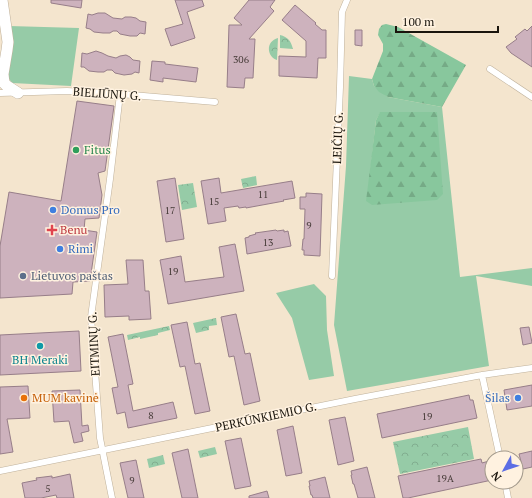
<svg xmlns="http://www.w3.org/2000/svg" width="532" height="498" font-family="'PT Serif',serif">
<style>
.grass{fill:#96cba7;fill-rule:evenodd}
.forest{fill:url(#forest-firs)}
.park{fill:url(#park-crowns)}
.building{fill:#cdb2bd;stroke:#977e89}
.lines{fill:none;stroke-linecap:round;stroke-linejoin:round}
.street-casing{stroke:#bfb19b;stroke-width:7}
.highway-casing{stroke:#bfb19b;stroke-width:12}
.street{stroke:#fff;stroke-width:6}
.highway{stroke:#fff;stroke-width:11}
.leisure-dot{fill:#2e9e5b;stroke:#fff2e0;stroke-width:1.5}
.shop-dot{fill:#3f7fe0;stroke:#fff2e0;stroke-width:1.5}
.health-dot{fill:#e0444e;stroke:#fff2e0;stroke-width:1.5}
.service-dot{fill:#5c6f8a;stroke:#fff2e0;stroke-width:1.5}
.culture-dot{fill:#0f9aa8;stroke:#fff2e0;stroke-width:1.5}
.food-dot{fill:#e8710a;stroke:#fff2e0;stroke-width:1.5}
.labels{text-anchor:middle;stroke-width:3;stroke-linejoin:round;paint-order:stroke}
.number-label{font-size:10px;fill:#473c39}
.street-label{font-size:12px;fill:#1a150d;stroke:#fff2e0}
.leisure-label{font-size:12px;fill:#27864d;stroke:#fff2e0;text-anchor:start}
.shop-label{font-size:12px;fill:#366cbe;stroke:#fff2e0;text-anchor:start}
.health-label{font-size:12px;fill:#be3a42;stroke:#fff2e0;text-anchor:start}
.service-label{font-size:12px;fill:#4e5e75;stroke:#fff2e0;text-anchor:start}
.culture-label{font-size:12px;fill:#0d838f;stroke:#fff2e0}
.food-label{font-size:12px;fill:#c56008;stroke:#fff2e0;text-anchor:start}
</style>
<defs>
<pattern id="forest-firs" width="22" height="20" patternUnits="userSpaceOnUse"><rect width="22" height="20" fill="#88c79d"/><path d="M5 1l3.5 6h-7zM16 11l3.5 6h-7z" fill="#75aa86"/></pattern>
<pattern id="park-crowns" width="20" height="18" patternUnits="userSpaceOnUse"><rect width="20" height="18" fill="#96cba7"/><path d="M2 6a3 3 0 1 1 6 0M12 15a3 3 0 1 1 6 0" fill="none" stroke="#81ad8f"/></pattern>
</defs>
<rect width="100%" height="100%" fill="#f4e5ce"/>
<path class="grass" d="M9,26L79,28L71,86L12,83L7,76Z
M349,76L372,79L374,86L388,97L442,107L460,277L532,268V286L476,276L489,366L347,391L334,325L346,166ZM380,113L367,201L376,120Z
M314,284L326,296L327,330L334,376L309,380L292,318L276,293Z"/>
<path class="forest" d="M386,24L398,27L466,65L442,107L388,97L379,92L374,86L372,79L383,51V44L378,35L379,29L382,25Z
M380,112H437L443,194L437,200L372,205L366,201L376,120Z"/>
<path class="park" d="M280,35C288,37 291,41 293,49L280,48Z
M278,38L277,60C266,56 266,41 278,38Z
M256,176L257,185L243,188L241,179Z
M193,183L197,207L182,210L178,185Z
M216,318L217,325L209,326V330L196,333L193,323Z
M169,326L170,330L158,333V335L140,339V337L128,340L127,335Z
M468,427L474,459L400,474L393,442Z
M215,447L217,454L200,458L198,451Z
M163,455L165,464L149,468L147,459Z"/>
<path class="building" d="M51,0H82L81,8L51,3Z
M175,0H202L204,6L187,12L195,38L171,46L165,29L183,24Z
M249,0H275L270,7L274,11L249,39H255L253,78H245L244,88L227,87L229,25H242L234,18Z
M295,5L316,23L315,24L322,30H326V58H318L317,78L279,76V56L306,57V41L282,20Z
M98,13H105L113,18L122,19L125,17H131L136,18L140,21L146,22L145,34L140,33L137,36H130L120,34L117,31H113L110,33H103L94,32L90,29L86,28L88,14L92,15Z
M532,26V67L511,53L506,47L517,39L515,37L525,29L527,31Z
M355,30H362V46L355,45Z
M96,51L102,53L108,56L116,58L120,56L126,55L130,57L133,60L140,61L139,73L135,72L132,74L124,75L115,73L112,70H107L104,72H98L89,71L84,67H81L82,53L87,54Z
M152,61L165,62V64L198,68L196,82L163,78V82L150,80Z
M77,101L114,106L105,171L98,173L102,195L99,218L85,219L84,230L97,232L90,281L73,282L72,294L0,298V246L9,192L61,201Z
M175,178L184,239L166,242L157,181Z
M219,178L221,193L292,181L295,198L283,200L284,201L246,208V207L239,208L238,206L224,208L226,221L208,224L201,181Z
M306,193L322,194L320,256L304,255V250H302L303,239H304L305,209H300V197H306Z
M276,230L277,231L284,230V232L288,231L291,246L247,254L245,238L249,237V236L256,234L255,233Z
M235,244L244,291L168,304L160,260L181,256L185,282L224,277L219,247Z
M126,260H143L145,291H149L151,319L129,320V316L105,317L104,285L128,284Z
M236,314L245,354L250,353L260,401L244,405L234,356L229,357L221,317Z
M187,322L195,364L200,363L210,411L195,414L185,366L180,367L171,325Z
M529,327L532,343L523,345L520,328Z
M79,331L81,371L0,375V335Z
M123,334L133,384L128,385L133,411L173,402L177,418L128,428L125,412L117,414L112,388L118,387L108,337Z
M532,385V406L507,410L504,390Z
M28,386L30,418L7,419L13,452L0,454V387Z
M80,390L82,426L88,425L89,431L81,433L83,441L74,443L69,421L54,422L52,391Z
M469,395L470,400H473L477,418L382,438L377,414Z
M345,417L354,461L338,465L329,420Z
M293,426L302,473L286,476L277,430Z
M241,438L251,486L235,489L225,441Z
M188,449L198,498H182L172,453Z
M532,451V467L523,469L519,454Z
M481,459L482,463L489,461L492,473V480L408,498H403L398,476Z
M136,460L144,498H128L120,463Z
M367,467L375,498H358L354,484H353L351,475H352L351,471Z
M70,474L74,498H57L56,495L41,498H25L22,483L37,480L36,478L52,476V478Z
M325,477L330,498H313L312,495H311L309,486H310L309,481Z
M267,491L269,498H249V496Z"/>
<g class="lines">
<g class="street-casing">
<path id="street" d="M490,69L532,97
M0,93L67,91L120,94L215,102
M332,276L340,87L342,12L347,0
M482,375L500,458
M0,471L355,399L482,375L532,368
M505,482L508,498
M112,498L100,438L91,317L110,179L120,94"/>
</g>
<g class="highway-casing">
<path id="highway" d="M2,0L8,42L7,50L3,74L4,83L7,86L18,93"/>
</g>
<use href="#street" class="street"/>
<use href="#highway" class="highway"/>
</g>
<circle class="leisure-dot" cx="76" cy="150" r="4"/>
<g class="shop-dot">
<circle cx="53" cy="210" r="4"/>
<circle cx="60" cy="249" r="4"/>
<circle cx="518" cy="398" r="4"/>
</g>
<path class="health-dot" d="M50 224h4v4h4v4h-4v4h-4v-4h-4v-4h4z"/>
<circle class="service-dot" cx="23" cy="276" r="4"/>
<circle class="culture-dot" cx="40" cy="346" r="4"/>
<circle class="food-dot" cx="24" cy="398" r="4"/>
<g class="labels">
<g class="number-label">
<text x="241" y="63">306</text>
<text x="263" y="198">11</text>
<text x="214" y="205">15</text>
<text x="170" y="214">17</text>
<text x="309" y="229">9</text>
<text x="268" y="246">13</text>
<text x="173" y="275">19</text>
<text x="151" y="419">8</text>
<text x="427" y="420">19</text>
<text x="445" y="482">19A</text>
<text x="132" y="484">9</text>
<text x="48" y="492">5</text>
</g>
<g class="street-label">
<text transform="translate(107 94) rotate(4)" y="4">BIELIŪNŲ G.</text>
<text transform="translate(338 138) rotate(-88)" y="4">LEIČIŲ G.</text>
<text transform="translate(94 344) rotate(-93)" y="4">EITMINŲ G.</text>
<text transform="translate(266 417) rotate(-12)" y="4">PERKŪNKIEMIO G.</text>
</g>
<g class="leisure-label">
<text x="84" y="154">Fitus</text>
</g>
<g class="shop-label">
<text x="61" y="214">Domus Pro</text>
<text x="68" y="253">Rimi</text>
<text x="510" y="402" text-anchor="end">Šilas</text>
</g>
<g class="health-label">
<text x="60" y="234">Benu</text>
</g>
<g class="service-label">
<text x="31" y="280">Lietuvos paštas</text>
</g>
<g class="culture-label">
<text x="40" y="364">BH Meraki</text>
</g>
<g class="food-label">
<text x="32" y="402">MUM kavinė</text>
</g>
</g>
<g transform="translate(504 470) rotate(230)"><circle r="19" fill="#fff2e0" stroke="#a39a8c"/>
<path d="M0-3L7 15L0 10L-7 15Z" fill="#5c6de4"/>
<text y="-6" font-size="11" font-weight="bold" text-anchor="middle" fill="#1a150d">N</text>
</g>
<path d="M396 26v6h102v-6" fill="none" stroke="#1a150d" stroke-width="2"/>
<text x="402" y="26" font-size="12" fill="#1a150d" stroke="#fff2e0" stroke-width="3" paint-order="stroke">100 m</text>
</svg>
